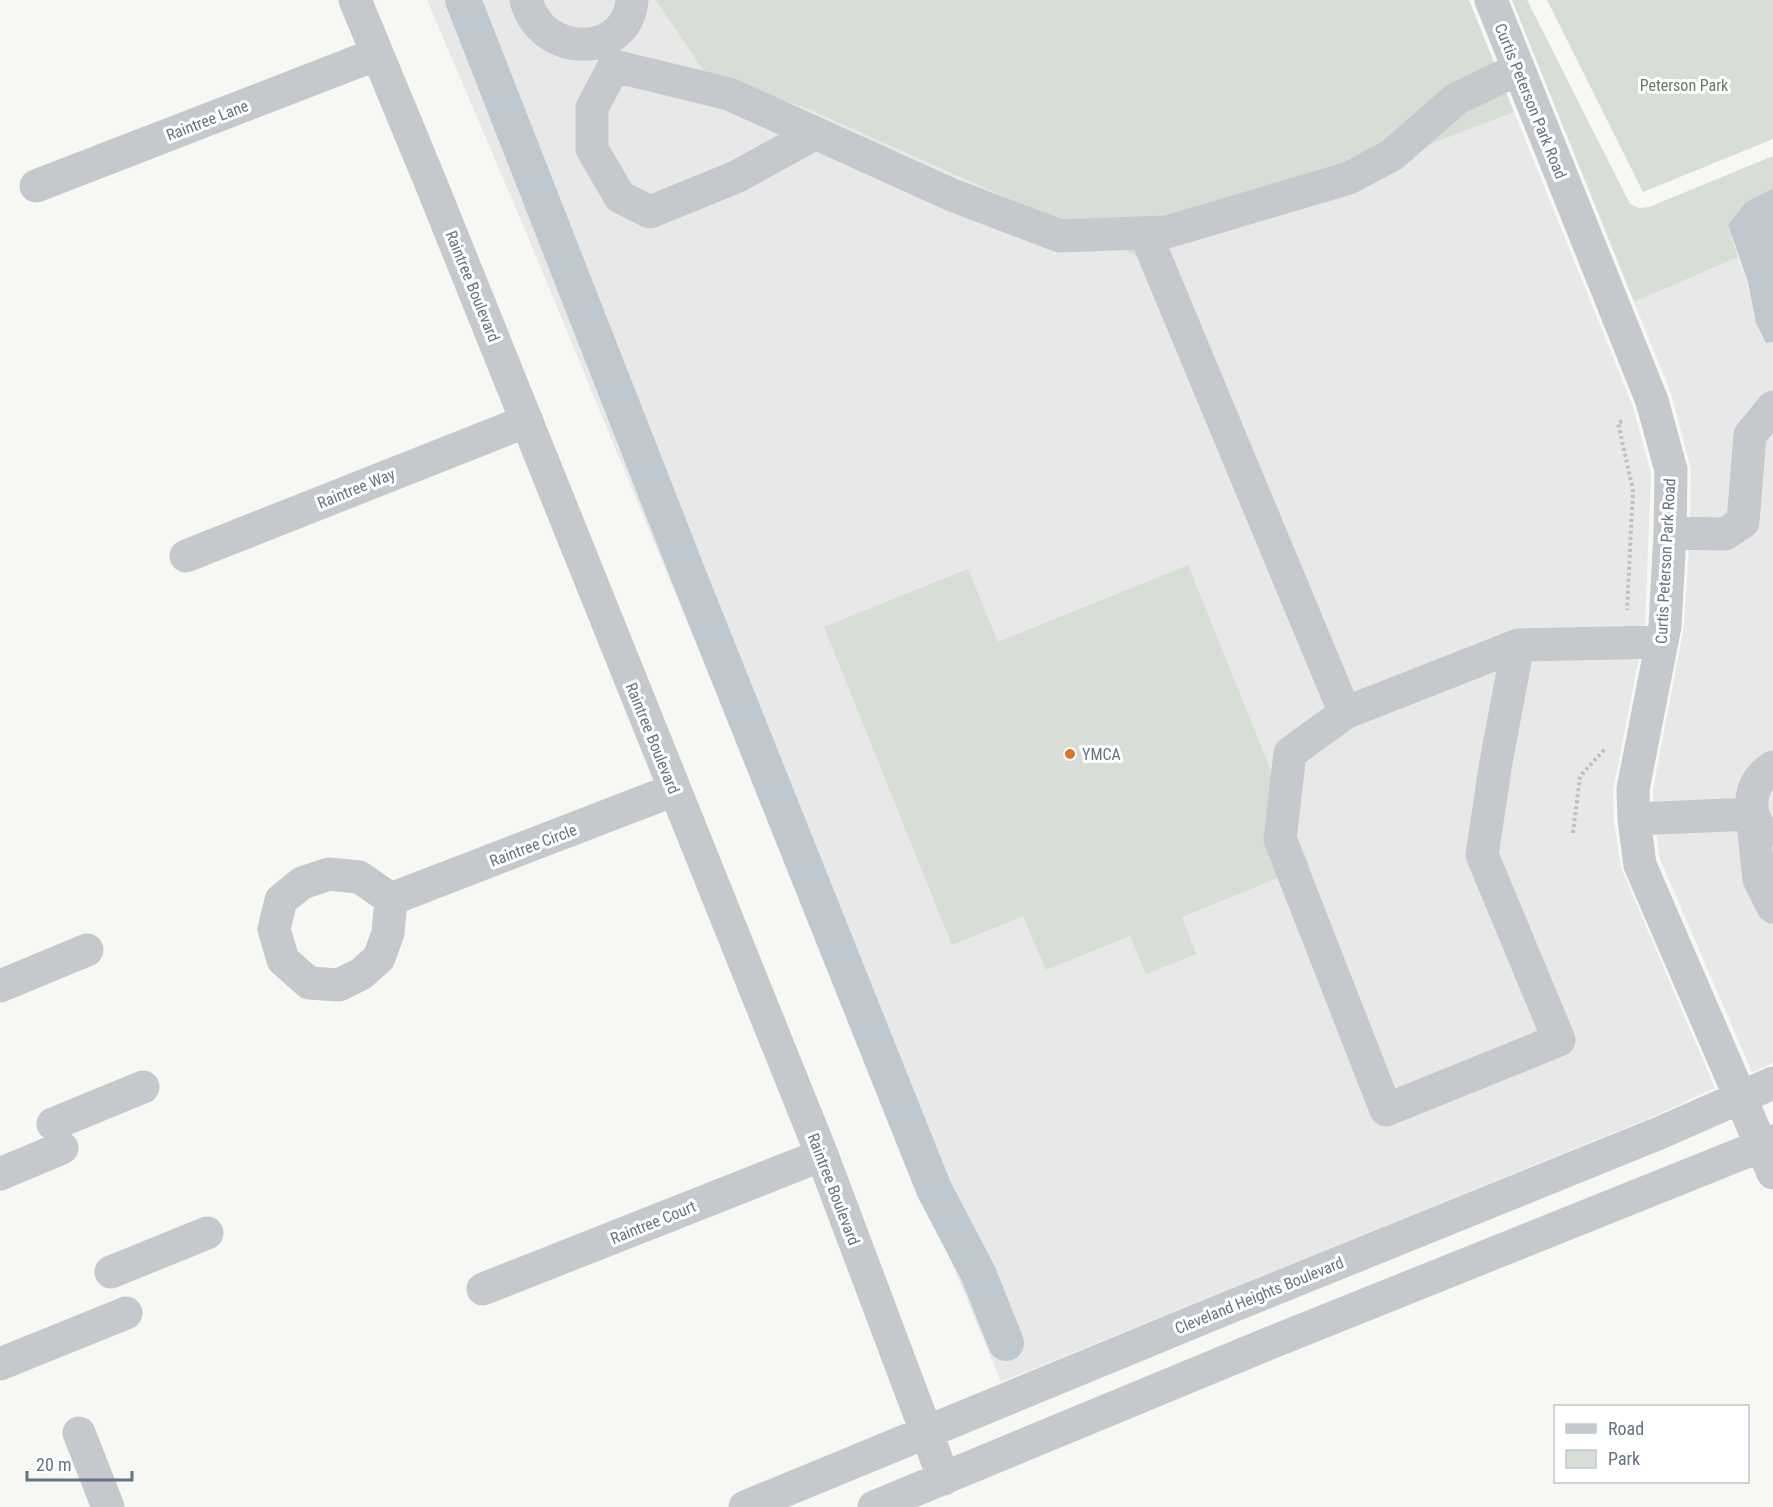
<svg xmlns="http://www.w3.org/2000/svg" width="1773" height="1507" font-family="'Roboto Condensed',sans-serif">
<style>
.built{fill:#e8e8e8}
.green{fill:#d7ded5}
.water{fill:#c0c8cf}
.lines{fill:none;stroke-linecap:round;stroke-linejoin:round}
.canal{stroke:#c0c8cf;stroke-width:36}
.path{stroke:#bfc0c3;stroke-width:4;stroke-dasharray:3 3;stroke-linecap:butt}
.minor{stroke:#c5c8cc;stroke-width:33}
.poi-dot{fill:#e1722a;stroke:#fff;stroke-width:2}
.labels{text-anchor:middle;stroke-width:6;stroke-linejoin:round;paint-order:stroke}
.park-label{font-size:16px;fill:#667c65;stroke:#fff}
.street-label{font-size:16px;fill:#667385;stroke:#fff}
.poi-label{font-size:16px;fill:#667385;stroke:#fff;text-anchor:start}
</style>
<rect width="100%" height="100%" fill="#f7f7f4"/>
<path class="built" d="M427,0H655L704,71L810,110L1139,257L1514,112L1633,407L1651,474L1645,626L1613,791L1614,823L1621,868L1715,1088L1655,1116L1001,1382L528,237Z
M1738,257L1748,282L1756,323L1766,343L1773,342V1063L1752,1072L1660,859L1654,816L1653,789L1684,626L1690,533L1691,469L1671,393L1634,302Z"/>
<path class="green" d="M655,0H1469L1514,112L1139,257L810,110L704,71Z
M1512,0H1527L1630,204L1639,208L1649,207L1773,156V188L1745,203L1728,225L1738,257L1634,302Z
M1547,0H1773V139L1643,192Z
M1188,565L1309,865L1182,917L1196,954L1146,974L1130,936L1046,970L1023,916L952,945L824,627L968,569L998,642Z"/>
<path class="water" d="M1773,188V342L1766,343L1756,323L1748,282L1728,225L1745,203Z"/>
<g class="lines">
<path class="canal" d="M463,0L690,579L934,1189L978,1273L1006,1343"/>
<path class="path" d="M1622,421L1618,423L1633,490L1627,610
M1573,833L1580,776L1606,748"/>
<path class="minor" d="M355,0L432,186L822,1155L944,1479
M526,0C541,59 627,59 632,0
M1491,0L1652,401L1671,470L1670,533L1665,626L1633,789L1634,819L1640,865L1773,1173
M816,133L736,177L650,212L620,197L592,149V108L614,66L729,94L952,195L1060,236L1167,232L1349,178L1392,155L1456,99L1518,69
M36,186L377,54
M1145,233L1345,713
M1670,533L1725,534L1743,522L1750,435L1773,407
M186,556L527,421
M1518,645L1496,762L1482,855L1559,1040L1386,1110L1280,839L1290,753L1345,713L1518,645L1662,642
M1634,819L1752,814L1759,879L1773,907
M1763,832C1745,811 1749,782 1773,767
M391,899L388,933L379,958L361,974L339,985L309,983L283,960L274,929L281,900L302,883L329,874L359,877L391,899L674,790
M0,986L87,950
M53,1124L143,1087
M0,1174L62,1148
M111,1272L207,1233
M483,1289L822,1155
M0,1364L126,1313
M79,1433L108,1507
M745,1507L1220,1311L1662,1132L1773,1083
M874,1507L1270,1343L1773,1141"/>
</g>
<circle class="poi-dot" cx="1070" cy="754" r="6"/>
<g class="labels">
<g class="park-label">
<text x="1684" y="91">Peterson Park</text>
</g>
<g class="street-label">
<text transform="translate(1531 101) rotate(68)" y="6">Curtis Peterson Park Road</text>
<text transform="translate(207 120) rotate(-21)" y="6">Raintree Lane</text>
<text transform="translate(473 286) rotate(68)" y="6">Raintree Boulevard</text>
<text transform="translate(356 488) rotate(-22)" y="6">Raintree Way</text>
<text transform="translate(1665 561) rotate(-87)" y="6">Curtis Peterson Park Road</text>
<text transform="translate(653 738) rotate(68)" y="6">Raintree Boulevard</text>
<text transform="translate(533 845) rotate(-21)" y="6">Raintree Circle</text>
<text transform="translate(834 1189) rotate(69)" y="6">Raintree Boulevard</text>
<text transform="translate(653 1222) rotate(-22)" y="6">Raintree Court</text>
<text transform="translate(1259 1295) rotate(-22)" y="6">Cleveland Heights Boulevard</text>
</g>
<g class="poi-label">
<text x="1082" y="760">YMCA</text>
</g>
</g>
<rect x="1554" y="1405" width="195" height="78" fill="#ffffff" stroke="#c2c7ce" stroke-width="1.5"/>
<rect x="1566" y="1424" width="30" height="9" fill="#c5c8cc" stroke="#c2c7ce" stroke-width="1.5"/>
<text x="1608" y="1435" font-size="18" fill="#667385">Road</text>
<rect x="1566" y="1450" width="30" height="18" fill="#d7ded5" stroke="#c2c7ce" stroke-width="1.5"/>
<text x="1608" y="1465" font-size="18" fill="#667385">Park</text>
<path d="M27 1471v9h105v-9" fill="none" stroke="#667385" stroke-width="3"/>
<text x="36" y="1471" font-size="18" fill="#667385" stroke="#ffffff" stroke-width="4.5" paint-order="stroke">20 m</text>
</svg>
